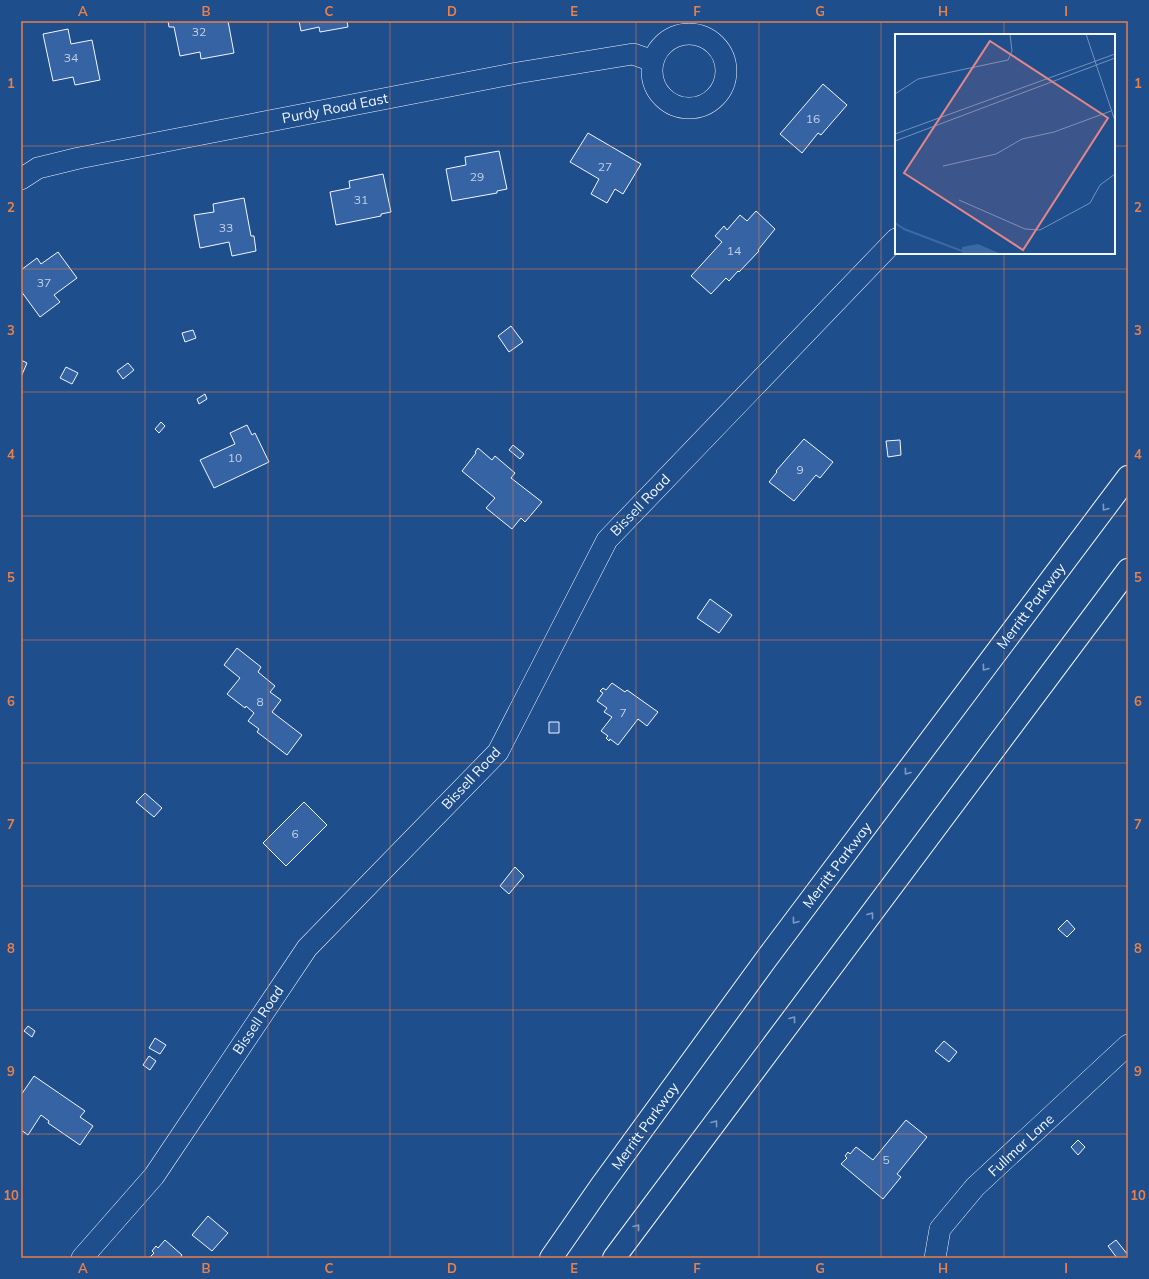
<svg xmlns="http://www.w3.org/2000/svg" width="1149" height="1279" font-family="Mulish,sans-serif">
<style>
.building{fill:#3563a3;stroke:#f2f6ff}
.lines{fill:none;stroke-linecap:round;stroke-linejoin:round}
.minor-casing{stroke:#f2f6ff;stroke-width:22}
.motorway-casing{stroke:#f2f6ff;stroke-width:24}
.minor{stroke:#1f4e8c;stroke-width:21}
.motorway{stroke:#1f4e8c;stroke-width:22}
.oneway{stroke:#7e9ac0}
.grid{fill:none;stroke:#ea8049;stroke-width:1;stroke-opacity:0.55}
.labels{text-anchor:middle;stroke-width:3;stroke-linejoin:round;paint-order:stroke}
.number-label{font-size:12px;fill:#c3d1e8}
.street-label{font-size:14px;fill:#f2f6ff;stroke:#1f4e8c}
.inset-river{fill:none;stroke:#3b69a3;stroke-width:2}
.inset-road{fill:none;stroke:#7391ba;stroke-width:1}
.view{fill:#e38589;fill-opacity:0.15;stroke:#e38589;stroke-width:2}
.inset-edge{fill:none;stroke:#f2f6ff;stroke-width:2}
.neatline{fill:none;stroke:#ea8049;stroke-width:1.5}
.grid-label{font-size:13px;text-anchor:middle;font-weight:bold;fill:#ea8049}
</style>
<rect width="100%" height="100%" fill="#1f4e8c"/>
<path class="building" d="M168,21H228L234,53L201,59L200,52L180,56L174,27H169Z
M299,21H347L348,27L320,32L319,27L301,31Z
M68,29L71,44L92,40L100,80L75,85L73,77L53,81L43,34Z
M823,84L847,105L821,135L818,133L802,153L780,134Z
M588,133L641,164L623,194L615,189L607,203L591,194L599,179L570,162Z
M499,151L507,189L497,191V193L452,201L446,169L466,165L465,157Z
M383,174L391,212L381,214V216L336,225L330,192L350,188L349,181Z
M244,198L251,236H254L256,251L232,256L229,242L200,248L194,215L214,212L213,204Z
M756,211L775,229L758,250L759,251L739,272L738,271L729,281L726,278L711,294L691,276L722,242L715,236L724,226L727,230L740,215L747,221Z
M58,252L77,278L54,295L60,302L40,317L21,291V270L37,258L41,264Z
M511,326L523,342L509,352L498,336Z
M193,330L196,338L185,342L182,333Z
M21,360L27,363L21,377Z
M128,363L134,370L123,379L117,371Z
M66,367L78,373L72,384L60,378Z
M205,394L207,399L199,404L197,399Z
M161,422L165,426L159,433L155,429Z
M247,425L252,435L255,433L269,462L214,488L200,460L235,444L230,433Z
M804,439L833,462L820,478L816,475L794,501L769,482L777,472L776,471Z
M900,440L901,455L888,457L886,441Z
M513,445L524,454L520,459L509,450Z
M478,448L492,460L495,456L515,473L511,478L542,502L525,522L521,518L512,529L486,508L495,498L462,471L476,453L475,452Z
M710,599L732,615L719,633L697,618Z
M237,648L261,667L258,672L275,686L270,692L281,700L272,712L302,735L287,755L257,732L259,729L248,721L254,713L246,706L245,708L227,694L240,678L224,665Z
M612,683L625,692L627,690L658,712L647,726L638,719L618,745L610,739L609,741L606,738L608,736L601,731L612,717L604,712L607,708L597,701L603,693L600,691L603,688L606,690Z
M549,722H559V733H549Z
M145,793L162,808L154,817L136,802Z
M304,802L327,825L286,866L263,843Z
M515,867L524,876L509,894L500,886Z
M1067,920L1075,929L1067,937L1058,929Z
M28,1026L35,1031L32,1037L24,1031Z
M155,1038L166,1045L160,1054L149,1048Z
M944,1041L957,1052L949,1062L935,1051Z
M149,1056L156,1061L150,1070L143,1065Z
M34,1076L85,1111L80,1117L93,1126L80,1145L48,1123L49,1121L41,1115L28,1135L21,1130V1095Z
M906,1120L927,1137L897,1174L901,1177L883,1199L841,1164L847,1158L845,1156L848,1152L850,1154L856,1147L873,1160Z
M1078,1140L1085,1147L1078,1155L1071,1147Z
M208,1216L228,1233L212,1251L192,1235Z
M165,1240L182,1255L180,1258H149L154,1253L152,1251L156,1246L158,1248Z
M1116,1240L1128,1255V1258H1117L1108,1246Z"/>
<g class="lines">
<g class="minor-casing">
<path id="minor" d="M652 71a37 37 0 1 1 74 0a37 37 0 1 1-74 0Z
M21,179L38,168L79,158L517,73L633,54L653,61
M82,1258L154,1176L307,948L498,752L607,540L896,239
M935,1258L940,1229L975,1187L1128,1045"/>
</g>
<g class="motorway-casing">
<path id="motorway" d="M551,1258L601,1186L767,958L1128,477
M614,1258L1128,570"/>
</g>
<use href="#minor" class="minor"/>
<use href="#motorway" class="motorway"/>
</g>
<defs><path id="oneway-chevron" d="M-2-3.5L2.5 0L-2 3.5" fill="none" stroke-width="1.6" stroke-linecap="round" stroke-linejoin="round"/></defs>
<g class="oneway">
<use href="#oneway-chevron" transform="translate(1105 508) rotate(127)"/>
<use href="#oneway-chevron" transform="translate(985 668) rotate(127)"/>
<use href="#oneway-chevron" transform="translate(907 772) rotate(127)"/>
<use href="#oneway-chevron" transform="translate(871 915) rotate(-53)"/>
<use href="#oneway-chevron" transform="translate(795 921) rotate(127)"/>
<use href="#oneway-chevron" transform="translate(793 1019) rotate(-53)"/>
<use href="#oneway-chevron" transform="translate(715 1123) rotate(-53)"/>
<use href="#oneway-chevron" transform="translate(637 1227) rotate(-52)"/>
</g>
<path class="grid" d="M145,21V1258M268,21V1258M390,21V1258M513,21V1258M636,21V1258M759,21V1258M881,21V1258M1004,21V35M21,146H896M1114,146H1128M1004,253V1258M21,269H1128M21,392H1128M21,516H1128M21,640H1128M21,763H1128M21,886H1128M21,1010H1128M21,1134H1128"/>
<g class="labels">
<g class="number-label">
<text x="199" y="36">32</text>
<text x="71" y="62">34</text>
<text x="813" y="123">16</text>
<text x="605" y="171">27</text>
<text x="477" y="181">29</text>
<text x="361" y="204">31</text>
<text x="226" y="232">33</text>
<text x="734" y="255">14</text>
<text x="44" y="287">37</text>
<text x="235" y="462">10</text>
<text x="800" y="474">9</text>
<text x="260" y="706">8</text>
<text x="623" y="717">7</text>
<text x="295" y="838">6</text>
<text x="886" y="1164">5</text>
</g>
<g class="street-label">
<text transform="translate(335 108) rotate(-11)" y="5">Purdy Road East</text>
<text transform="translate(640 505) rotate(-46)" y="5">Bissell Road</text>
<text transform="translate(1031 606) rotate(-53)" y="5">Merritt Parkway</text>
<text transform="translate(471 778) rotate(-47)" y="5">Bissell Road</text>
<text transform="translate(837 865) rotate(-53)" y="5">Merritt Parkway</text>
<text transform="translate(258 1020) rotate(-56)" y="5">Bissell Road</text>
<text transform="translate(645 1126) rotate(-54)" y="5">Merritt Parkway</text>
<text transform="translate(1021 1145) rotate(-43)" y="5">Fullmar Lane</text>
</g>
</g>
<g transform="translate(895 34)">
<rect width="220" height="220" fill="#1f4e8c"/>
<path d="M83,210L106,220H67V213Z" fill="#3b69a3"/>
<path class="inset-river" d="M0,189L9,195L67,217"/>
<path class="inset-road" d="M191,0L220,87M0,60L23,45L113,26L117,17L115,0M0,100L220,20M0,107L220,24M48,132L101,120L127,105L159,98L216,77M64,166L130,195L145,196L195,169L205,151L220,140"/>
<path class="view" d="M95,7L213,84L128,216L9,139Z"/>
<rect width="220" height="220" class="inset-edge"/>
</g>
<rect width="1149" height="1279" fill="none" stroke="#1f4e8c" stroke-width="44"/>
<rect x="22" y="22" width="1105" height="1235" class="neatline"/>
<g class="grid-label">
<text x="83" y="16">A</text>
<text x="206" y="16">B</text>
<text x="329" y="16">C</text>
<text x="452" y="16">D</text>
<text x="574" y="16">E</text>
<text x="697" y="16">F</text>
<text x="820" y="16">G</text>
<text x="943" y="16">H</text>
<text x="1066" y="16">I</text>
<text x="11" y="88">1</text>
<text x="1138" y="88">1</text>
<text x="11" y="212">2</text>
<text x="1138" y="212">2</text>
<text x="11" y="335">3</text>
<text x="1138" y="335">3</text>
<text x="11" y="459">4</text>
<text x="1138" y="459">4</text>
<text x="11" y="582">5</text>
<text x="1138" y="582">5</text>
<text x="11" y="706">6</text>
<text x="1138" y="706">6</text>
<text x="11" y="829">7</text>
<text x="1138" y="829">7</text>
<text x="11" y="953">8</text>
<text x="1138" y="953">8</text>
<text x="11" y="1076">9</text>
<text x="1138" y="1076">9</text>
<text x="11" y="1200">10</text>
<text x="1138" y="1200">10</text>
<text x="83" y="1273">A</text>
<text x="206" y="1273">B</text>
<text x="329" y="1273">C</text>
<text x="452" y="1273">D</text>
<text x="574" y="1273">E</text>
<text x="697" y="1273">F</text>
<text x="820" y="1273">G</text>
<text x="943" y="1273">H</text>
<text x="1066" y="1273">I</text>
</g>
</svg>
